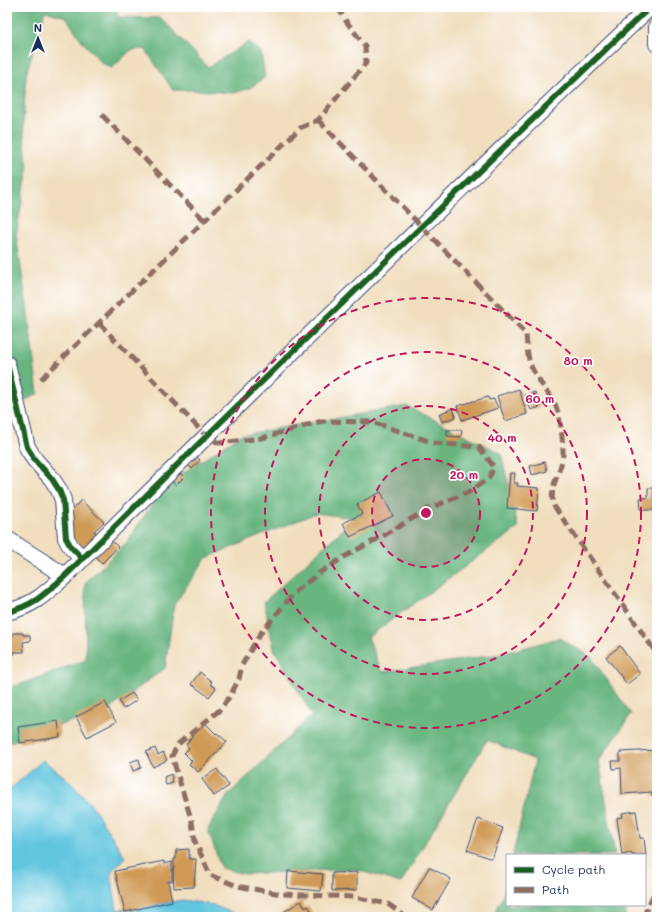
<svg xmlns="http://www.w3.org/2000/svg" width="664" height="924" font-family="Mali,sans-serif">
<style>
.forest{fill:#67b57f;stroke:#41726e}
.water{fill:#61c5df;stroke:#3e7a9e}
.building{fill:#cf9a54}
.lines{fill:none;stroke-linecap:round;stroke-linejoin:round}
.minor-casing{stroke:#3b496d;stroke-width:18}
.minor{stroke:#fff;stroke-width:16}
.quiet{stroke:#8d6e63;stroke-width:5;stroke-dasharray:10 5;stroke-linecap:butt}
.cycleway-casing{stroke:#fff;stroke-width:8}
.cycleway{stroke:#1b5e20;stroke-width:6}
.ring{fill:none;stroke:#c2185b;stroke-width:2;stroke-dasharray:7 5}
.centre{fill:#c2185b;stroke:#fff;stroke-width:2}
.ring-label{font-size:12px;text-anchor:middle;font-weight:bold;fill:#c2185b;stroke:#fff;stroke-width:3.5;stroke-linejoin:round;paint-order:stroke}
</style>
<rect width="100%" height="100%" fill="#fff"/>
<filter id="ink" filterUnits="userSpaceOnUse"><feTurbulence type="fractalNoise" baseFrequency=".025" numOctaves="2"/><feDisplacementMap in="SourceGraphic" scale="8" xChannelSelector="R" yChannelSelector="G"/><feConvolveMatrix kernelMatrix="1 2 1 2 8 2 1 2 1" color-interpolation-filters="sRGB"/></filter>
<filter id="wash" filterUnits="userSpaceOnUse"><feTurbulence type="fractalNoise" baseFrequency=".012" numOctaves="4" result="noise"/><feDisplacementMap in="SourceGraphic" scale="16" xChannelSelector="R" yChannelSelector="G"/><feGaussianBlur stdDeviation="0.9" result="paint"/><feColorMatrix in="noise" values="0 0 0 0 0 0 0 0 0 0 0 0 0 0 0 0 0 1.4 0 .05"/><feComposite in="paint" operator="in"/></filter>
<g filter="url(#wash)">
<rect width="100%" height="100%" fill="#f1debf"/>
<path class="forest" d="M7,7H114L118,17L161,18L208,67L249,42L261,52L265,77L250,88L234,93L196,90H173L145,49L131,50L112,68L102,63L82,41L66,17L45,11L26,75L23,127L28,169L16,235L27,306L38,394L15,405L7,397Z
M407,406L501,453L518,528L368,637L382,672L501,654L559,638L591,657L631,714L599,761L615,855H513L535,760L487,740L401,883L354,869L244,874L221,868L208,829L228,795L312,715L274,649L264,602L355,518L316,513L206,558L174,605L165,668L111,708L7,743V689L86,660L85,583L126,543L165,485L240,435Z
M507,880V905H624L626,916L624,917H493L504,893Z"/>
<path class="water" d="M43,760L66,778L93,807L125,857L111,872L117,910L183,900L213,905L242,917H7V788L13,787Z"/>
<g id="blocks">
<path class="building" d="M519,389L527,414L505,421L497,396Z
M535,392L540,407L531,410L525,395Z
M488,397L489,400L494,399L498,408L462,420L457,406Z
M453,408L456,417L442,422L439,414Z
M447,430H462L461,437L447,436Z
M196,456L200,460L192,469L188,465Z
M545,462L547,471L532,475L530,466Z
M180,473L184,477L176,485L171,481Z
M510,473H515L514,483H518L517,486L539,488L537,511L507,508Z
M648,488H657V510H641L640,498H648Z
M381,492L393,516L350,537L343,523L362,514L357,504Z
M81,500L104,522L94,531L98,535L84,549L70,536L72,510Z
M110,539L118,547L102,563L94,556Z
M13,633H23V635H30V641L23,642L24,652H14V655H7V636H13Z
M620,646L640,674L627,684L606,657Z
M200,672L212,682L210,684L216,688L209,697L191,684Z
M132,693L137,700L123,709L119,701Z
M105,702L116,722L87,737L76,717Z
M58,721L60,737L20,743L18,727Z
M205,723L216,734L217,733L227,742L198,772L189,764L192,761L184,753L189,748L186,744L189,742L188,741Z
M155,748L158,755L163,752L167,760L153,767L146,752Z
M657,750V796H652V792L622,794L621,768L613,769L612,761H620V752Z
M139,759L141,768L133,771L130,762Z
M217,769L229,786L214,796L202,779Z
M171,774L173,783L166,785L164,777Z
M636,811L640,838H644L646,855H632L631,853L622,855L617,818L623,817L622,813Z
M478,819L503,828L492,859L467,850Z
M189,849V859H196L194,887L174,888L173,869H174V859H176V850Z
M164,861V864L172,862V881H168L172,901L125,912L115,871Z
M429,867L451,879L433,910L412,898Z
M288,871L323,874L321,891L287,888Z
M357,872V890L332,891V873Z
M301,901L305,908L308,906L315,917H276Z"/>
</g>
</g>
<g filter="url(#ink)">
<use href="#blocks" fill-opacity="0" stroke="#3b496d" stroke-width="1"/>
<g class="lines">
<g class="minor-casing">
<path id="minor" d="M657,26V44
M7,364L27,447L35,460L52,479L59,490L63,500L66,538L71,547L83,559
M7,539L65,576
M7,612C33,606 46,593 65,576C258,384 453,195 650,7"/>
</g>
<use href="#minor" class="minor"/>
<path class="quiet" d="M102,115L205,221
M318,120L526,334C527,345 527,358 532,368C538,381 548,392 555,404C561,418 562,435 563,450C564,471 547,485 554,506L657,654
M99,323L206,436L219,443L262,438L322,421L372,422L434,443L479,447L494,467L489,478L469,492L428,509L381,537L349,554L319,573L294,593L260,634L242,665L239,679L230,696L221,709L178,744L172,756L192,822L195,841L210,875L237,886L281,894L354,897L388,904L406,917
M41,379L300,128L318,120L366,63L365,46L343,17L338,7
M643,917L657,887"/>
<g class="cycleway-casing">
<path id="cycleway" d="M7,364L27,447L35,460L52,479L59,490L63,500L66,538L71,547L83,559
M7,612C33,606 46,593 65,576C258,384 453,195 650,7"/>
</g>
<use href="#cycleway" class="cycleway"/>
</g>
</g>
<circle cx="426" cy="513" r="54" fill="#c2185b" fill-opacity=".12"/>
<g class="ring">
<circle cx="426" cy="513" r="54"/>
<circle cx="426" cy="513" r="107"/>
<circle cx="426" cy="513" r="161"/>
<circle cx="426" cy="513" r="215"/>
</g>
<circle cx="426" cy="513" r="6" class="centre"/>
<g class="ring-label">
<text x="578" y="365">80 m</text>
<text x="540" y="403">60 m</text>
<text x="502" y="442">40 m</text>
<text x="464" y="479">20 m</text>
</g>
<rect width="664" height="924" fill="none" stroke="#fff" stroke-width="24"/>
<rect x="506" y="854" width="140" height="52" fill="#ffffff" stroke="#a4acbf"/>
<rect x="514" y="867" width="20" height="6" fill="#1b5e20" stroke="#a4acbf"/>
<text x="542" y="874" font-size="12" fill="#1b2f5e">Cycle path</text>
<rect x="514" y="887" width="20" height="6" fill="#8d6e63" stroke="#a4acbf"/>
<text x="542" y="894" font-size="12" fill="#1b2f5e">Path</text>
<g transform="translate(38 38)" stroke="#ffffff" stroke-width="3" paint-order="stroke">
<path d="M0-3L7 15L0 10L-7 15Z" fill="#1b2f5e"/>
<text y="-6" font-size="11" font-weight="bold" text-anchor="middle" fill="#1b2f5e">N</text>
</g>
</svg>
